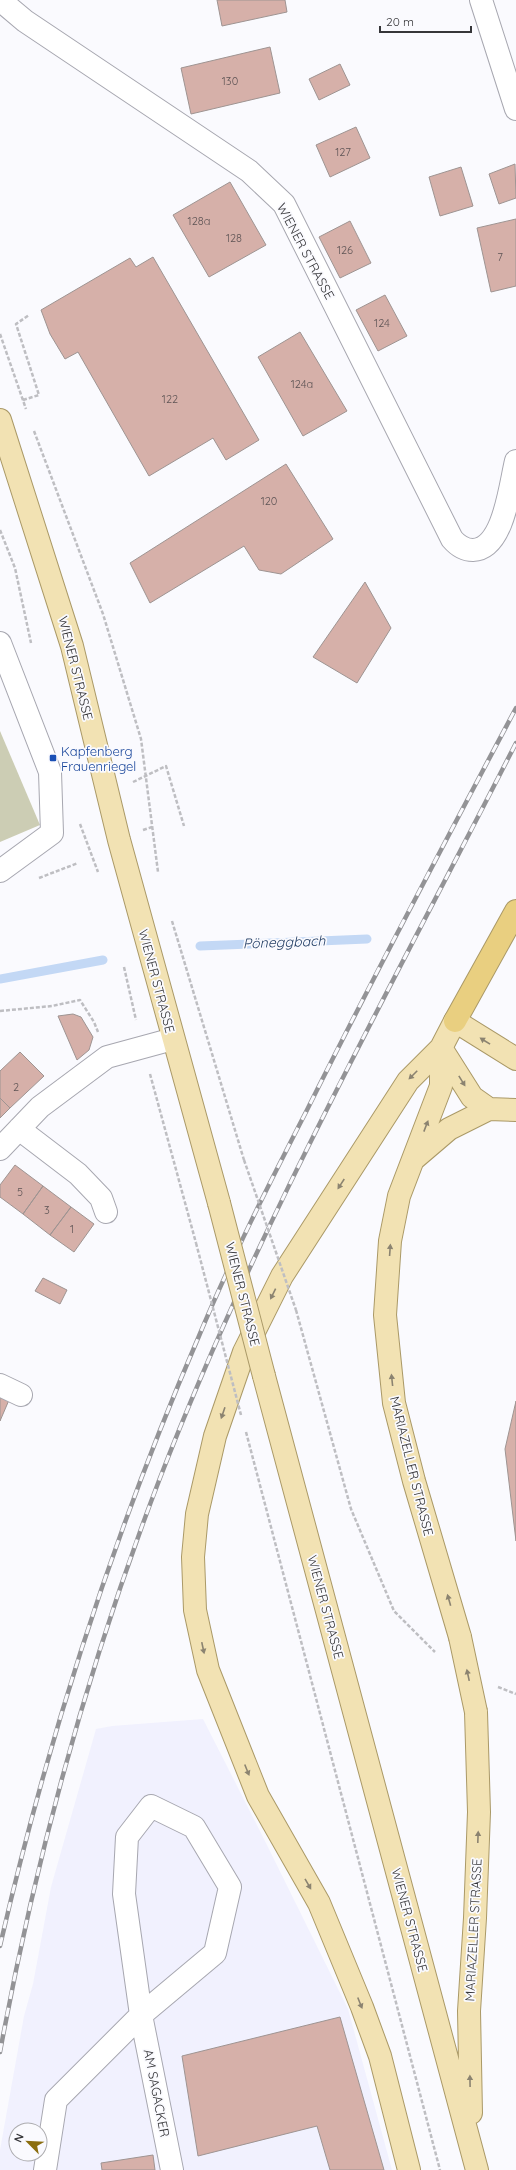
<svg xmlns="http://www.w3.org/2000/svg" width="516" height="2170" font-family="Quicksand,sans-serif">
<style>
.built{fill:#f1f1fe;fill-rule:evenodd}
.green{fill:#cccdb4}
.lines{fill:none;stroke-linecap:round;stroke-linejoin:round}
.stream{stroke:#c3d8f5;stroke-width:9}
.building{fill:#d6b0a9;stroke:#9e9492}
.minor-casing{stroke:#a7a7b0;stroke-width:24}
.major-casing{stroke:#aa9967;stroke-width:24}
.highway-casing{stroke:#aa9967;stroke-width:24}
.path{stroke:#bebec2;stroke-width:2.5;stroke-dasharray:4 2;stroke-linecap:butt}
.minor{stroke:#fff;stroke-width:22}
.major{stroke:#f2e2b3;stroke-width:22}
.highway{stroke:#e9cf80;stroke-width:22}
.rail-casing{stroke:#939396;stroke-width:4.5}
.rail{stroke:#fafafe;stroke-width:3;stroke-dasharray:9;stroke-linecap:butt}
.major-bridge-casing{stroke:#aa9967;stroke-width:24;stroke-linecap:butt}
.path-bridge{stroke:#bebec2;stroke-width:2.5;stroke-dasharray:4 2;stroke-linecap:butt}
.major-bridge{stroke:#f2e2b3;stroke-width:22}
.oneway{fill:#8b8370}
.transit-dot{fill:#1a4fb4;stroke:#fafafe;stroke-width:1.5}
.labels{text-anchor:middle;stroke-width:3.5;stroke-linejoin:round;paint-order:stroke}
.number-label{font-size:11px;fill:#5e5455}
.street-label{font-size:13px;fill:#363639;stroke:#fafafe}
.transit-label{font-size:13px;fill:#164399;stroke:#fafafe;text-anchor:start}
.water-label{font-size:14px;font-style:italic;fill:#203c63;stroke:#fafafe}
</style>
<rect width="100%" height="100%" fill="#fafafe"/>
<path class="built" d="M203,1719L260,1831L348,2009L392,2170H0V2150L24,2016L33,1984L51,1887L96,1729L112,1726ZM16,2130H40V2154H16Z"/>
<path class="green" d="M0,731L40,825L0,842Z"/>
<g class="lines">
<path class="stream" d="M200,946L367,939
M0,979L103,960"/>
</g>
<path class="building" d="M217,0H285L287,12L222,26Z
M270,47L280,93L191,114L181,68Z
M340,64L350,85L319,100L309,79Z
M356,127L370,158L330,177L316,145Z
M515,164L516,198L499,204L489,174Z
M461,167L473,206L440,216L429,177Z
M230,182L266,245L209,277L173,215Z
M516,219V286L491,292L477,228Z
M350,221L371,263L340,278L319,237Z
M153,257L259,440L226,460L213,438L149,476L78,352L65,359L50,334L41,310L130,258L136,267Z
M385,295L407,336L378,351L356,310Z
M300,332L347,411L303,436L258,357Z
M286,464L333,539L281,574L259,570L244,546L150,603L130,563Z
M365,582L391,628L357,683L313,657Z
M73,1014L81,1017L93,1037L89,1050L77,1060L58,1016Z
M20,1052L44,1076L10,1108L0,1098V1071Z
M0,1098L10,1108L0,1118Z
M15,1165L43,1186L23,1214L0,1197V1185Z
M43,1186L71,1207L50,1235L23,1214Z
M71,1207L94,1224L74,1252L50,1235Z
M43,1278L67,1290L60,1304L35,1291Z
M0,1396L9,1400L0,1421Z
M516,1401V1541L505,1449Z
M340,2017L384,2170H330L317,2126L198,2156L182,2056Z
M153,2155L155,2170H102L101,2163Z"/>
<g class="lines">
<g class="minor-casing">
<path id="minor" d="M0,0L25,21L249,171L284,204L452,539C458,546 464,550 473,550C504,549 510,485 516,461
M481,0L516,109
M0,643L50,772L52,833L0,871
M19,1129L78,1174L101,1198L106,1212
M0,1149L40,1107L107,1057L173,1039
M0,1385L21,1395
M45,2170L56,2100L141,2015L215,1953L230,1887L194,1827L151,1806L127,1837L124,1894L141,2015L172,2170"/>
</g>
<g class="major-casing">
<path id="major" d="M0,420L72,646L119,840L219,1203
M441,1048L472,1097L489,1109
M415,1158L449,1129L489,1109L516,1110
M264,1376L477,2170
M460,1637L414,1481L394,1403L385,1315L390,1241L399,1196L441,1086V1048L455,1021L516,1059
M471,2113L469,2011L475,1918L479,1812L476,1712
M409,2170L380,2056L362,2007L319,1903L258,1796L208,1670L195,1610L193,1557L197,1514L215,1436L244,1352L282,1276L408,1081L441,1048"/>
</g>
<g class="highway-casing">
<path id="highway" d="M455,1021L516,911"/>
</g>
<path class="path" d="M0,334L26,409
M23,400L39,395L16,324L29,315
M34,431L103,614L141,739L158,872
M0,530L15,568L31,643
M133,782L166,766L184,826
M80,824L98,872
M143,830L152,827
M39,878L78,863
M172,921L244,1160
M124,967L136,1020
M0,1011L52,1006L80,1000L94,1022L98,1032
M150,1074L196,1243
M296,1310L351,1509L394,1611L435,1652
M246,1432L440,2170
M498,1687L516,1694"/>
<use href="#minor" class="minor"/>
<use href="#major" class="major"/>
<use href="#highway" class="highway"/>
<g class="rail-casing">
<path id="rail" d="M0,1946C48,1737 114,1533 199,1336C231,1259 269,1184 307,1110C374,975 445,842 516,708
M0,2052C36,1856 89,1663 160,1478C258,1224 392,986 516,743"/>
</g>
<use href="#rail" class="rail"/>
<g class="major-bridge-casing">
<path id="major-bridge" d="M219,1203L264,1376
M460,1637L476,1712"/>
</g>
<path class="path-bridge" d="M244,1160L296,1310
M196,1243L241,1415"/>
<use href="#major-bridge" class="major-bridge"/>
</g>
<defs><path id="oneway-solid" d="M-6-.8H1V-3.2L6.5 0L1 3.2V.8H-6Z"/></defs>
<g class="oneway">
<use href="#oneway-solid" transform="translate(485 1041) rotate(-148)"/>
<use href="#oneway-solid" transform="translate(413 1075) rotate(135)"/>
<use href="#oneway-solid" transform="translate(462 1081) rotate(58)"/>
<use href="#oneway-solid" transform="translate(426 1126) rotate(-69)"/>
<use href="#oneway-solid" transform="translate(341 1184) rotate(123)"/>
<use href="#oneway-solid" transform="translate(390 1250) rotate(-86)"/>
<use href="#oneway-solid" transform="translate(273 1294) rotate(116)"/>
<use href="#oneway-solid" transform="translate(392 1380) rotate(-96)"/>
<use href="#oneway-solid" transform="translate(223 1413) rotate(109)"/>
<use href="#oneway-solid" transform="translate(449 1600) rotate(-106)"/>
<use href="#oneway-solid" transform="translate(203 1648) rotate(78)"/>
<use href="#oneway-solid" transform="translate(468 1675) rotate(-102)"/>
<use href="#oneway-solid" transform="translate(247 1770) rotate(68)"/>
<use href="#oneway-solid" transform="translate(478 1837) rotate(-88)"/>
<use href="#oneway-solid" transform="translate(308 1884) rotate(60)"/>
<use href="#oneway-solid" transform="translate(360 2003) rotate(68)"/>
<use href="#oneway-solid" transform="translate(470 2081) rotate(-91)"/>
</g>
<rect class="transit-dot" x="49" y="754" width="8" height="8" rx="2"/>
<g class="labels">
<g class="number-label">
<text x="230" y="85">130</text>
<text x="343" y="156">127</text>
<text x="199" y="225">128a</text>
<text x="234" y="242">128</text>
<text x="345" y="254">126</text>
<text x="500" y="261">7</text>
<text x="382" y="327">124</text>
<text x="302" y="388">124a</text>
<text x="170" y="403">122</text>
<text x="269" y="505">120</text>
<text x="16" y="1091">2</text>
<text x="20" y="1196">5</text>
<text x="47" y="1214">3</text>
<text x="72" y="1233">1</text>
</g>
<g class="street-label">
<text transform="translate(306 251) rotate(62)" y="5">WIENER STRASSE</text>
<text transform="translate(76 668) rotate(76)" y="5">WIENER STRASSE</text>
<text transform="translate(157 981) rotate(75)" y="5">WIENER STRASSE</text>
<text transform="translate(243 1294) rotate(76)" y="5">WIENER STRASSE</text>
<text transform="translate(412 1466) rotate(76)" y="5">MARIAZELLER STRASSE</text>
<text transform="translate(326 1607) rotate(75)" y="5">WIENER STRASSE</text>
<text transform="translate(410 1920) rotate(75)" y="5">WIENER STRASSE</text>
<text transform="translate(473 1930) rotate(-87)" y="5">MARIAZELLER STRASSE</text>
<text transform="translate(157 2093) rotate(79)" y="5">AM SAGACKER</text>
</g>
<g class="transit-label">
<text x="61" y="756">Kapfenberg<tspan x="61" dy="15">Frauenriegel</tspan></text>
</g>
<g class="water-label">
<text transform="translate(284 942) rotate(-2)" y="5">Pöneggbach</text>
</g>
</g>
<g transform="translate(28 2142) rotate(294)"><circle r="19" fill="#fafafe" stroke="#acacaf"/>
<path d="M0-3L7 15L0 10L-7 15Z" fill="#8b6e0f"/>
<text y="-6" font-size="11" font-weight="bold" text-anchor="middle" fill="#363639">N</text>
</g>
<path d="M380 26v6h91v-6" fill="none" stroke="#363639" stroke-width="2"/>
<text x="386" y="26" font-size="12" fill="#363639" stroke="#fafafe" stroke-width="3" paint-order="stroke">20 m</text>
</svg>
